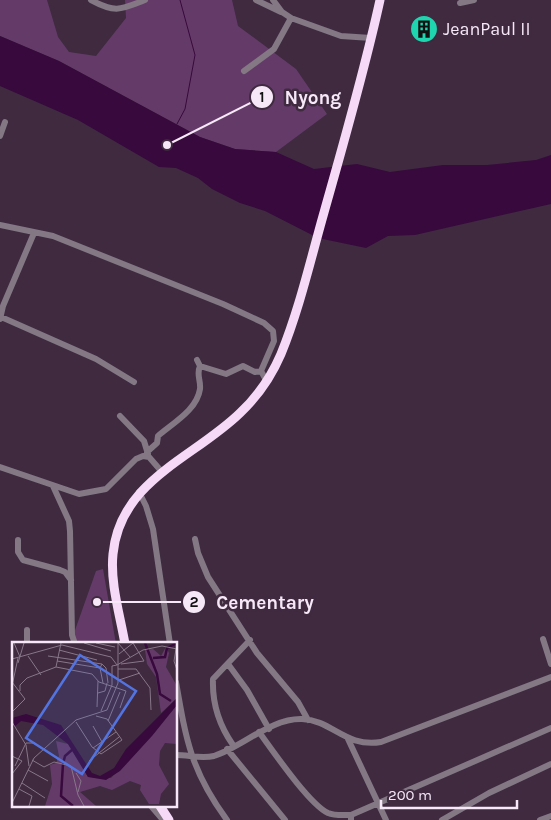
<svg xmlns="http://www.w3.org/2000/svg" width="551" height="820" font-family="Karla,sans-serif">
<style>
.green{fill:#643b68}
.water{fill:#37093c}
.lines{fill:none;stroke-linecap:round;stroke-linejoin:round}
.stream{stroke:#37093c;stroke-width:1}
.minor{stroke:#837884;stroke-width:6}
.highway{stroke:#f5d9f6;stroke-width:9}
.labels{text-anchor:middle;stroke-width:5;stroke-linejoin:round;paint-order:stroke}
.poi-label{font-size:18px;fill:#f6e8f7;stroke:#3f2a40;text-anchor:start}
.inset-river{fill:none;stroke:#37093c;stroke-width:2.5}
.inset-road{fill:none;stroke:#887689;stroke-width:1}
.view{fill:#5374e0;fill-opacity:0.15;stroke:#5374e0;stroke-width:2.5}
.inset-edge{fill:none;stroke:#f6e8f7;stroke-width:2.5}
.leader{fill:none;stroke:#f6e8f7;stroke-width:2}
.callout-dot{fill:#f6e8f7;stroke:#3f2a40;stroke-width:2}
.mark-label{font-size:15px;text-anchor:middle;font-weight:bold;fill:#111}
.callout-label{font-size:19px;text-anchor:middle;font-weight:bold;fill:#f6e8f7;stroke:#3f2a40;stroke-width:5;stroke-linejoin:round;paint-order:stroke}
</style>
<rect width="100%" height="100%" fill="#3f2a40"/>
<path class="green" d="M0,0H47L58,37L69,52L96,56L126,18L125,0H232L238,26L296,69L327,114L276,152L235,149L200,137L59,61L0,36Z
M103,569L116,644H77L74,633L96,571Z"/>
<path class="water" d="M0,36L59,61L200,137L235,149L276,152L314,169L357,164L390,172L443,165H487L536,160L551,155V204L415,235L388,236L366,248L318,238L265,211L240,203L212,189L198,178L176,168L159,167L78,120L0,86Z"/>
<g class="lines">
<path class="stream" d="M177,124L185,109L195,55L180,0"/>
<path class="minor" d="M91,0C115,13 120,10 145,0
M256,0L281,12
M273,0L282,12L291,18L341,36L371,38
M460,3L474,0
M244,71L274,49L291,18
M0,136L5,122
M0,225L53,236L223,304L264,323L273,331L274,341L261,371L266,380
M1,317L96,359L134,382
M0,319L3,306L34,233
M197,360L200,366L226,374L243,366L255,372L261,371
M120,416L144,441L148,454
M147,452L157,443L158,436C173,423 197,410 200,389C201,380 196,375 200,366
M0,467L79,494L106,489L136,459L143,456L149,457L162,472
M53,486L69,521L70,531L72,635L75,644
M139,492L146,506L153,529L170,644
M195,539L198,553L208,577L257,653L298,702L308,720
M18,540V552L23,560L60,570L65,572L71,580
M543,639L551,664
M27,644V630
M228,664L247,690L269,729
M176,682C186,740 191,771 227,820
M259,732C273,751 309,804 328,813C335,816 343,815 351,815
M348,739L386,820
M233,745C219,725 212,704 213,679L250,640
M227,749L285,820
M176,755C189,755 201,759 214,756C242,747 271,718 302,719C332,720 345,748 381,742L551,677
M151,806L163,820
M351,820V815L551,728
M442,820L489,793L551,764
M540,820L551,816"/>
<path class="highway" d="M125,644C120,615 110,583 113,554C120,480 194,458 240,413C257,397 272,375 281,354C299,310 310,262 323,216C343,145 364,73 380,0
M160,806L169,820"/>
</g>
<defs>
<g id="building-disc" transform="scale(1.4375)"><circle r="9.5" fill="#1fd5b0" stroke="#3f2a40"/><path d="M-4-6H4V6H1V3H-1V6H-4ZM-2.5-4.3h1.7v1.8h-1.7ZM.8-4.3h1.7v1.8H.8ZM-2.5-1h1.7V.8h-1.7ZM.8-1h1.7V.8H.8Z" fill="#111"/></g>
</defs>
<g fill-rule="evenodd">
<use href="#building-disc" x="424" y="29"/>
</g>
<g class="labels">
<g class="poi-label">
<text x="443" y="35">JeanPaul II</text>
</g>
</g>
<g transform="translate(12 642)">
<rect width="165" height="165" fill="#3f2a40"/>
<path d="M154,5L157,11L154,25L165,44V56L149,71L144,35L135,22L133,8L141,7L149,14ZM165,63V102L153,101L148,109L147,123L157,142L149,152L147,162H137L128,148L129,143L118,139L100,148L88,144L68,150L84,164H33L40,142L38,123L44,121L47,114L44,99L56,102L76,135L99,136Z" fill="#643b68"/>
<path d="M165,56V63L140,94L108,129L94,138L76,135L56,102L31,83L9,79L0,87V76L14,72L49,83L80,131L88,134L102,126L114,107Z" fill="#37093c"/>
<path class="inset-river" d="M133,1L145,32L148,52L159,59M141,16L153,15L155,6L165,1M61,164L49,154L51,122L53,114L61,107"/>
<path class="inset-road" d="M2,1L8,15M72,1L99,9M84,1L103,5M106,1L118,15M164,7L162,19L165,28M47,8L85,18M107,12L121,1M16,14L29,33M36,14L90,22L94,26L96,41M0,17L50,3L99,15L105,23L131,8L150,4L165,7M45,19L88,26L90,22M6,21L12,1M109,22L132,19L121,1M44,25L49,1M88,26L91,41M106,27H124L138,46L139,68M107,38L128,31M0,40L13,57L0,70M0,44L6,16M8,49V43L15,36L44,25L80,32L87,40L114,49L108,66M86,51L93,49L95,41M85,65L86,39M89,69L100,43V24L105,23M96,79L108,50M0,80L14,103L17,124M64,80L80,105L89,112L110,98L95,77L84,74M81,84L90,100M81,106L104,90M0,114L10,119L0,132M20,118L32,125L42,120L59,124L66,153L72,164M77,119L107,95M3,124L14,101H23M16,128L36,139M64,131L69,139L66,150M10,141L33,156M7,147L20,154L17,164M0,161L22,116L64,78L95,68L106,41V1"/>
<path class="view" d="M68,13L124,49L70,132L14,96Z"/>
<rect width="165" height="165" class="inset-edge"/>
</g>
<path class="leader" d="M167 145L262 97M97 602L194 602"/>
<g class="callout-dot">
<circle cx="167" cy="145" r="5"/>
<circle cx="97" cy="602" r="5"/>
<circle cx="262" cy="97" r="12"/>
<circle cx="194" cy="602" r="12"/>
</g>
<g class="mark-label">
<text x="262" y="102">1</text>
<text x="194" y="607">2</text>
</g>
<g class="callout-label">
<text x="313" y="104">Nyong</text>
<text x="265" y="609">Cementary</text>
</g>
<path d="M381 800v8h136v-8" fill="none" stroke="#f6e8f7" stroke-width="2.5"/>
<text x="388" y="800" font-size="15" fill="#f6e8f7" stroke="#3f2a40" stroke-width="4" paint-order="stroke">200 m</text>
</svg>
